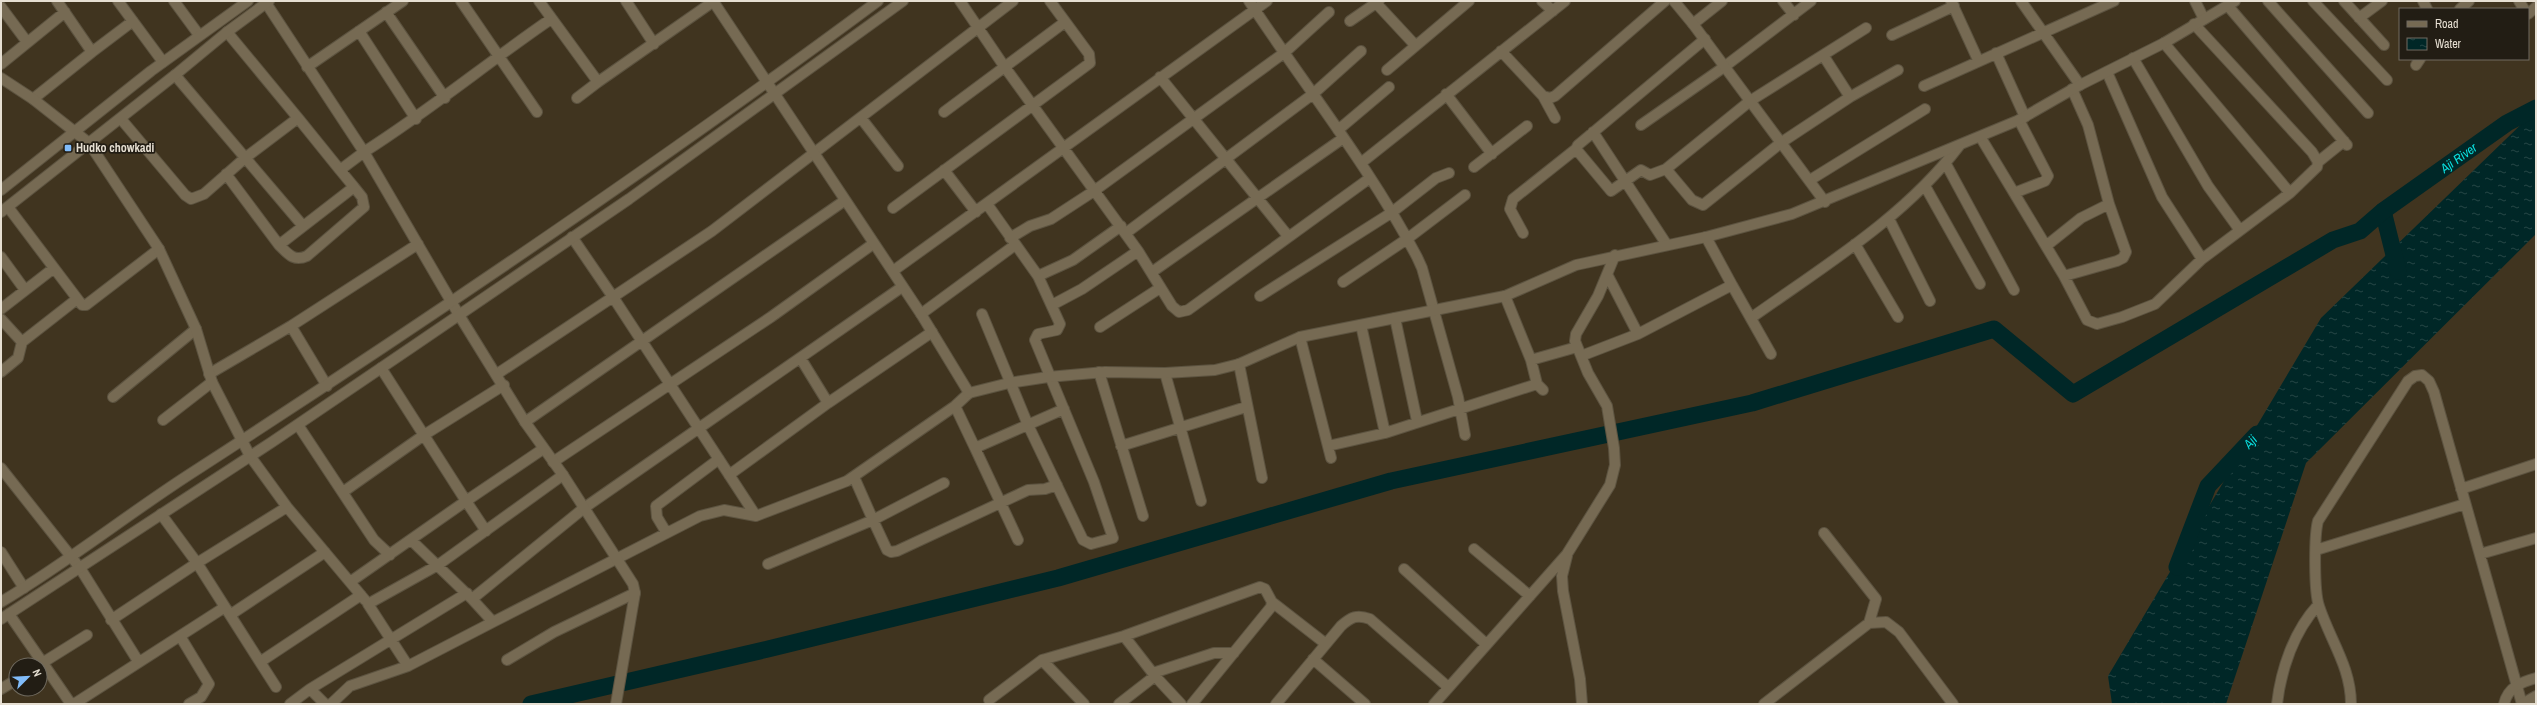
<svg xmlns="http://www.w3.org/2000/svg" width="2537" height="705" font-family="'Archivo Narrow',sans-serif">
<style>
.water{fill:url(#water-ripples)}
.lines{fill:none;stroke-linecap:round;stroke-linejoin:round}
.river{stroke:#002727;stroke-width:17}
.street-casing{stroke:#5c5340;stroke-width:12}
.secondary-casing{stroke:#5c5340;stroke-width:12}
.street{stroke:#766a53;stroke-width:10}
.secondary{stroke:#766a53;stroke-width:10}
.poi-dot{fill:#81bcfa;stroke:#221d14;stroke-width:1.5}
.labels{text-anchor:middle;stroke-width:3.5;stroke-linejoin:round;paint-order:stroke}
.poi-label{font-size:12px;font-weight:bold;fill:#e6dfd2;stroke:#221d14;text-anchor:start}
.water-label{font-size:13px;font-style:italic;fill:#0adfdf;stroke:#221d14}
</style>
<defs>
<pattern id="water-ripples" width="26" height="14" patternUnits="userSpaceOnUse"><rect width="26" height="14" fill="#002727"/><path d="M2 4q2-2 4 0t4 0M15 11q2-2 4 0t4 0" fill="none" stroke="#254645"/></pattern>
</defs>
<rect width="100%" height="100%" fill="#40341f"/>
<path class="water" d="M2536,110V234L2306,463L2226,704H2112L2108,676L2321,318Z"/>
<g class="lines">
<g class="river">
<path d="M2383,211L2398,271"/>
<path id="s1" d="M2177,567L2208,486L2257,434"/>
<path id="s2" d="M531,704L768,649L1058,578L1391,481L1752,403L1994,329L2073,394L2333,240L2360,231L2383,211L2507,123L2536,108"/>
</g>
<g class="street-casing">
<path id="street" d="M118,1L163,62
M174,1L199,35
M461,1L537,112
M539,1L598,82L714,1
M626,1L654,44
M960,1L1004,66L1138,251L1172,306L1179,312L1188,310L1370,178
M1249,1C1305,86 1370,167 1417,257L1422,268L1458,397L1465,435
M1542,1L1553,11
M1783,1L1794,15
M1951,1L1978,60
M2021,1L2080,85
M2195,1L2204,19
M2268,1L2368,113
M2313,1L2387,80
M2344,1L2384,45
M2423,1L2427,9
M2519,1L2524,9
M266,3L364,152C429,111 488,62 551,19
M1376,3L1415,45
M2228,6L2347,145
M1,7L27,42
M2460,9L2469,1
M386,12L445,98
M2528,14L2536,7
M2359,18L2382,1
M1350,21L1379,1
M1693,24L1722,1
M359,31L416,119
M227,32L298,118
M1892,35L1954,6
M2164,43L2290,193
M1501,51L1543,96L1550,98L1555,96L1665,1
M92,52L133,21
M1996,53L2025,117
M1823,55L1850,97
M2133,58L2208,186L2239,229
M1,64L65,12
M2416,65L2420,59
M307,67L403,1
M1387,70L1469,1
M2107,72L2162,197L2202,259
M175,75L303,226
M1160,77L1288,236
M1924,86L2114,1
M1446,94L1492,154
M1543,96L1555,118
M577,98L598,82
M33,99L92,52L57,1
M944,112L1065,22
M861,118L898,166
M121,119L185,195L191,199L204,194L245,158L298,118L340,170L364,152L459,315
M1641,125L1724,67L1811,1
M1338,130L1389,87
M1593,132L1667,245
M1981,138L2064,276L2087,320L2097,324L2122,317L2155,304L2202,259L2290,193L2317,167L2318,162L2312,152L2194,24
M1576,149L1611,191L1641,170L1650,175L1666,169L1750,101L1866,28
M2318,162L2344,141
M1361,163L1565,1
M1946,164L2014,290
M1474,167L1527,126
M1666,169L1692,200L1703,205L1782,142L1850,97L1898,70
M944,170L976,212
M226,174L279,245L354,187L340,170
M1810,180L1925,109
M1925,186L1980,284
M2014,193L2045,181L2048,176L2019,120
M8,207L54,268
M893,208L1090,63L1089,54L1050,1
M1889,219L1930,301
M1126,233L1313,94L1361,51
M1523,233L1510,209L1513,199L1576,149L1578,145L1705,39
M1010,238L1030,226L1051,219L1094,191L1284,53L1329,12
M1855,244L1898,317
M279,245C288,254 294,262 307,256L364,207L362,197L354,187
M2046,246L2081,218L2109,204
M1,257L25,290
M893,271L1267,1
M1152,272L1342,139
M1038,276L1073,260L1121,226
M1608,276L1638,334
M2064,276L2117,261L2123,258L2126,252L2109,204L2088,125L2072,89
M1343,282L1407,239L1465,195
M1732,285L1771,354
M1260,296L1391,213L1436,178L1449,173
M1505,296L1531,360L1537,384L1543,390
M1052,305L1082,289L1138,251
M1,309L54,268L82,305H86L159,249
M921,314L1015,245
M982,314L1028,425L1083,540L1091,544L1113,538L1094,482L1035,340L1038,334L1057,330L1060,324L1038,276L987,204
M1395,318L1417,421
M1751,318C1824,266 1904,218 1959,146
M1,319L22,342
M1361,325L1385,433
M291,326L327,386
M1100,327L1160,288
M1300,337L1331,458
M1581,356L1638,334L1732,285L1706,237
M801,359L828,403
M1531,360L1577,347
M1239,364L1262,478
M1,372L18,358L22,342L77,299
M1099,372L1143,516
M1165,373L1201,501
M209,374L291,326L418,244
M497,374L613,297L572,237
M113,397L196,329
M955,406L975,448L1064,409
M163,420L212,382
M525,422L844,201
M298,425L374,540L390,555
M1121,446L1246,407
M1328,446L1385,433L1537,384
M975,448L1018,540
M250,456L287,507L365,600
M553,462L771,317L873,244
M1,468L80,568L138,661
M729,475L828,403L932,332
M944,483L873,520L887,550L891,552L897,551L1028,490L1045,489L1057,485
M2461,489L2536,464
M343,492L424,435L504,385
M161,514L197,563L260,662L361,595
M756,516L613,297L712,231L1013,1
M486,531L466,501L543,449
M666,532L657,517L656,506L719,459
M1824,533L1876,599L1869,623
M411,540L472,599L584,508L902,287
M1474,549L1530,596
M2316,550L2465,504
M1,552L24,588
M2480,554L2536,538
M1567,556L1562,576L1563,591L1580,679L1582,704
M768,564L873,520L854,477
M1404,569L1486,644
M350,582L466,501L381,368
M472,599L493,622L700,516L724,510L756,516L847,481L955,406L969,393
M1272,602L1326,644
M9,614L71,704
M230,615L325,552
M111,620L197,563L287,507
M180,636L209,684L201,697L189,704
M1124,636L1155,676
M1313,659L1365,704
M507,660L554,632L635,593
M1042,660L1124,636L1260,587L1265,589L1272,602L1271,607L1192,704
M260,662L276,687
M39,665L87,635
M408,666L493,622
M1153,673L1214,653H1234
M1,689L16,680
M310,689L325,704
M989,700L1042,660L1084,704
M74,704L225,607
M290,704L310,689L467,593
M331,704L350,686L408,666L368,604L438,565L563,475
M1119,704L1155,676L1181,704
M1276,704L1341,626C1351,617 1357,614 1370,619L1448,687
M1434,704L1567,554L1610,485L1615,465L1614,448L1607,406L1588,373L1575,341L1576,334L1598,296L1615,255
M1764,704L1869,623L1886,622L1899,632L1953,704
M2277,704C2281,669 2294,631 2318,605
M2351,704C2351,667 2330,640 2319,606C2314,592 2314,536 2318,521L2408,381L2415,376L2422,375L2429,381L2434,392L2522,704"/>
</g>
<g class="secondary-casing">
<path id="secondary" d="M713,1L921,314L969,393L1009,383L1048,377L1105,372L1165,373L1215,370L1239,364L1300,337L1505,296L1576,265L1706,237L1792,214L2019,120L2080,85L2164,43L2235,1
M1674,1L1693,24L1825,202
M1,78L33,99L89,143L159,249L196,329L212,382L250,456
M1,190L151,71L248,1
M1,212L175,75L227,32L269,1
M459,315L525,422L563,475L633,584L635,593L616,704
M1,602C65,564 124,517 187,476C422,324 653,168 878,1
M1,619L272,442L412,347L629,199L903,1
M2504,704C2508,687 2521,682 2536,678
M2522,704L2536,696"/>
</g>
<use href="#street" class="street"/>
<use href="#secondary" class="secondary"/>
</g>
<rect class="poi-dot" x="64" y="144" width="8" height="8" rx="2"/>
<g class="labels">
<g class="poi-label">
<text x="76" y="152">Hudko chowkadi</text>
</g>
<g class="water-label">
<text dy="5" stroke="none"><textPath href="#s2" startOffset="2067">Aji River</textPath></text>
<text dy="5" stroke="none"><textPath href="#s1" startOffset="148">Aji</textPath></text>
</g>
</g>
<rect width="2537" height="705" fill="none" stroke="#e6dfd2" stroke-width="4"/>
<rect x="2399" y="8" width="130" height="52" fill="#221d14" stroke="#706b60"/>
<rect x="2407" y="21" width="20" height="6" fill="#766a53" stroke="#706b60"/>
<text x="2435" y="28" font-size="12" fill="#e6dfd2">Road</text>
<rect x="2407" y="38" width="20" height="12" fill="url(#water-ripples)" stroke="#706b60"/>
<text x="2435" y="48" font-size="12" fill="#e6dfd2">Water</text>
<g transform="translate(28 677) rotate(66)"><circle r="19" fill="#221d14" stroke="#706b60"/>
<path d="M0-3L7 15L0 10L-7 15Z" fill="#81bcfa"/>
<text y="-6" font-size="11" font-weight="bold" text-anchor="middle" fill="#e6dfd2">N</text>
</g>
</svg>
